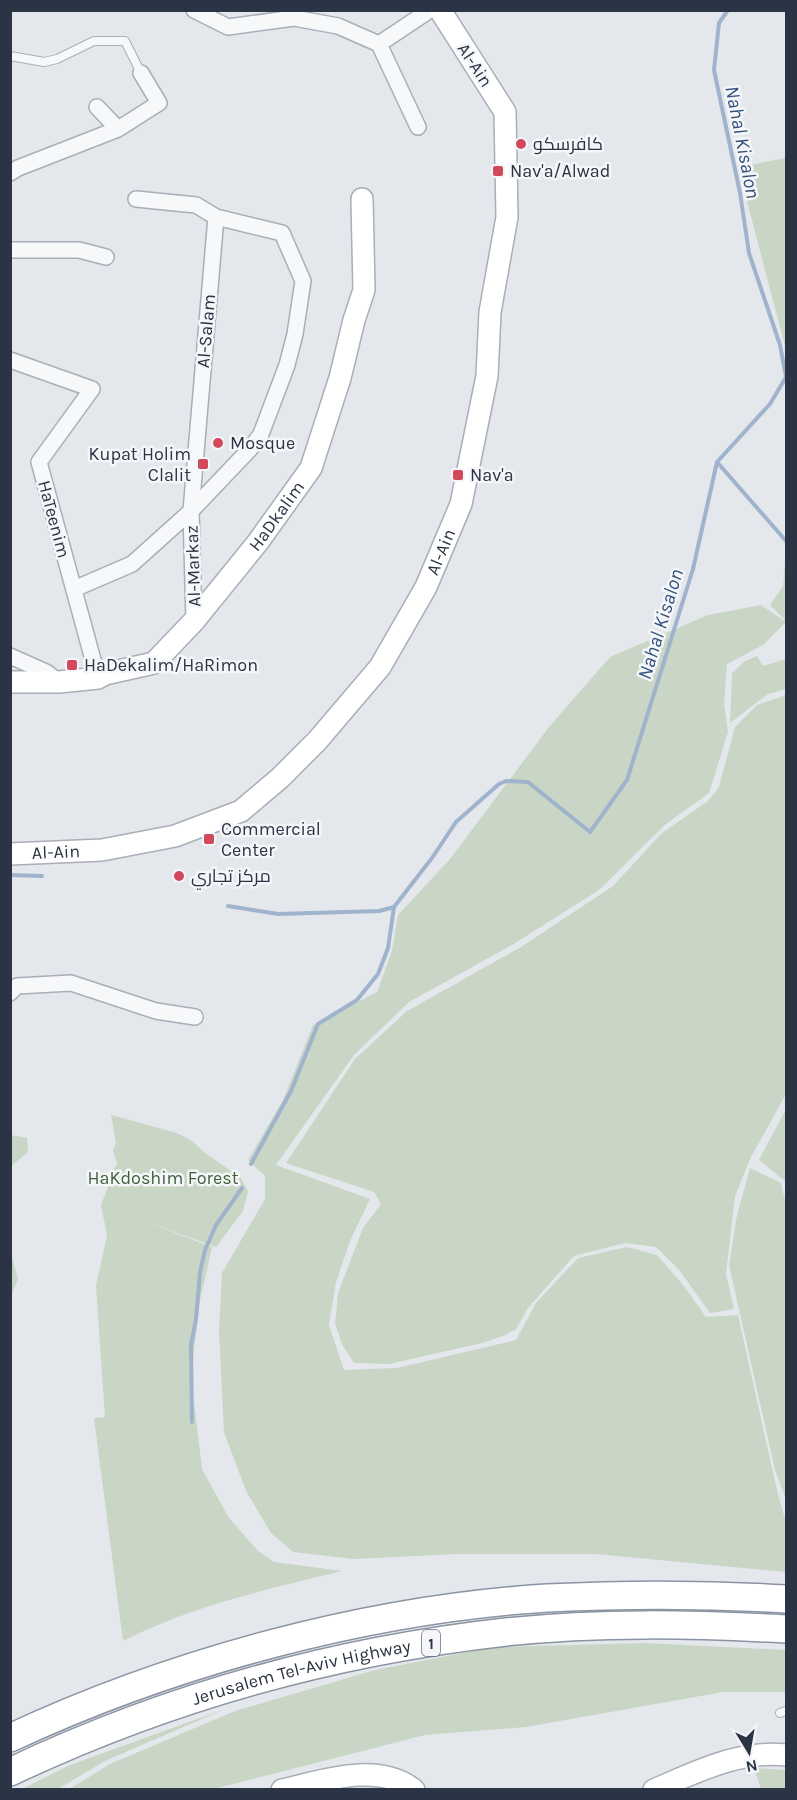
<svg xmlns="http://www.w3.org/2000/svg" width="797" height="1800" font-family="Karla,Cairo,sans-serif">
<style>
.green{fill:#c9d6c5}
.lines{fill:none;stroke-linecap:round;stroke-linejoin:round}
.stream{stroke:#9fb4cc;stroke-width:4}
.lane-casing{stroke:#a9aeb7;stroke-width:10}
.street-casing{stroke:#a9aeb7;stroke-width:18}
.secondary-casing{stroke:#a9aeb7;stroke-width:24}
.highway-casing{stroke:#8b94a3;stroke-width:30}
.lane{stroke:#f7f8fa;stroke-width:8}
.street{stroke:#f7f8fa;stroke-width:15}
.secondary{stroke:#fff;stroke-width:21}
.highway{stroke:#fff;stroke-width:27}
.poi-dot{fill:#d1495b;stroke:#f4f6f9;stroke-width:2}
.labels{text-anchor:middle;stroke-width:5;stroke-linejoin:round;paint-order:stroke}
.shield{fill:#f4f6f9;stroke:#676e7b;stroke-width:1.5}
.shield-label{font-size:16px;font-weight:bold;fill:#2b3445}
.street-label{font-size:18px;fill:#2b3445;stroke:#f4f6f9}
.poi-label{font-size:18px;fill:#2b3445;stroke:#f4f6f9;text-anchor:start}
.park-label{font-size:18px;fill:#3f6138;stroke:#f4f6f9}
.water-label{font-size:20px;font-style:italic;fill:#34527a;stroke:#f4f6f9}
</style>
<rect width="100%" height="100%" fill="#e4e7ec"/>
<path class="green" d="M786,158V350L738,167Z
M786,551V621L770,605L783,586Z
M761,605L786,622L763,645L727,664L724,704L728,732L709,793L666,824L599,890L512,945L409,1002L354,1055L276,1165L370,1199L350,1241L336,1282L329,1325L344,1370L397,1368L516,1340L536,1303L578,1258L627,1247L657,1255L684,1286L706,1317L738,1315L778,1495L786,1522V1572L596,1554H457L354,1559L293,1552L271,1533L246,1491L224,1432L219,1331L222,1273L265,1199V1176L248,1160L283,1100L313,1025L377,992L392,951L398,915L450,859L549,727L610,657L708,615Z
M757,656L763,666L786,659V689L768,694L730,723L732,673L745,661Z
M786,695V1094L751,1157L735,1196L726,1274L734,1309L710,1313L679,1270L656,1247L625,1243L574,1256L528,1308L516,1329L503,1336L482,1343L389,1364L354,1363L342,1344L335,1324L338,1293L363,1228L381,1204L374,1192L286,1163L355,1059L407,1011L521,947L613,886L662,833L708,801L719,787L735,727L757,705Z
M786,1109V1182L759,1160Z
M111,1115L177,1133L192,1141L205,1153L241,1178L248,1192L243,1211L216,1247L138,1219L212,1247L200,1300L191,1376L202,1469L229,1518L258,1551L274,1562L342,1571C265,1590 194,1605 123,1641L94,1418L105,1417L96,1286L107,1235L101,1205L117,1163L113,1151L116,1143Z
M11,1135L27,1138L28,1152L11,1166Z
M750,1168L781,1183L786,1205V1499L775,1470L729,1265L737,1215Z
M11,1254L18,1279L11,1295H10Z
M645,1643L786,1650V1692H723L526,1727L425,1735L214,1789L68,1790L110,1764L235,1711L375,1670L494,1647Z
M225,1709L105,1761L58,1789H22L70,1765Z
M754,1768L786,1770V1789H761Z"/>
<g class="lines">
<path class="stream" d="M717,462L786,541
M10,875L42,876
M228,906L278,914L379,911L394,907L432,858L456,822L499,784L506,781L528,782L590,832L627,780L693,569L717,462L770,404L786,377L780,345L749,253L740,193L714,70L719,23L728,10
M251,1164L291,1091L318,1024L357,1000L378,974L388,948L394,907
M192,1422L191,1345L196,1319L200,1272L205,1250L216,1225L242,1188"/>
<g class="lane-casing">
<path id="lane" d="M10,56L44,62L57,59L94,41H125L141,73
M780,1713L786,1711"/>
</g>
<g class="street-casing">
<path id="street" d="M194,10L228,27L294,18L338,26L379,44L430,10
M379,44L418,127
M118,129L159,103L141,73
M10,173L18,168L118,129L97,107
M136,199L196,205L216,217
M10,250H79L106,257
M10,360L92,389L39,462L98,678
M74,589L132,564L191,511L250,449L261,434L287,365L295,334L303,281L282,233L216,217L191,511L194,621
M10,656L46,672L59,682
M10,993L17,986L71,983L156,1011L195,1017"/>
</g>
<g class="secondary-casing">
<g id="secondary">
<path id="s1" d="M10,682H59L98,678L105,674L154,663L194,621L258,542L311,468L340,378L354,320L364,290L362,199"/>
<path id="s2" d="M10,854L102,850L175,836L241,811L280,778L317,741L380,667L426,587L461,504L487,376L490,312L507,217L505,112L440,10"/>
<path d="M282,1790C322,1781 378,1761 414,1790"/>
<path d="M654,1790C696,1772 739,1750 786,1755"/>
</g>
</g>
<g class="highway-casing">
<g id="highway">
<path d="M10,1738C173,1662 368,1609 547,1598C627,1594 706,1594 786,1599"/>
<path id="s3" d="M10,1772C166,1698 335,1651 506,1632C599,1622 693,1624 786,1629"/>
</g>
</g>
<use href="#lane" class="lane"/>
<use href="#street" class="street"/>
<use href="#secondary" class="secondary"/>
<use href="#highway" class="highway"/>
</g>
<g class="poi-dot">
<circle cx="521" cy="144" r="6"/>
<rect x="492" y="165" width="12" height="12" rx="3"/>
<circle cx="218" cy="443" r="6"/>
<rect x="197" y="458" width="12" height="12" rx="3"/>
<rect x="452" y="469" width="12" height="12" rx="3"/>
<rect x="66" y="659" width="12" height="12" rx="3"/>
<rect x="203" y="833" width="12" height="12" rx="3"/>
<circle cx="179" cy="876" r="6"/>
</g>
<g class="labels">
<rect class="shield" x="422" y="1630" width="18" height="26" rx="4.5"/>
<g class="shield-label">
<text x="431" y="1649">1</text>
</g>
<g class="street-label">
<text transform="translate(475 65) rotate(57)" y="6">Al-Ain</text>
<text transform="translate(206 331) rotate(-85)" y="6">Al-Salam</text>
<text dy="6" stroke="none"><textPath href="#s1" startOffset="338">HaDkalim</textPath></text>
<text transform="translate(54 519) rotate(75)" y="6">HaTeenim</text>
<text dy="6" stroke="none"><textPath href="#s2" startOffset="568">Al-Ain</textPath></text>
<text transform="translate(193 566) rotate(-92)" y="6">Al-Markaz</text>
<text dy="6" stroke="none"><textPath href="#s2" startOffset="46">Al-Ain</textPath></text>
<text dy="6" stroke="none"><textPath href="#s3" startOffset="309">Jerusalem Tel-Aviv Highway</textPath></text>
</g>
<g class="poi-label">
<text x="533" y="150">كافرسكو</text>
<text x="510" y="177">Nav'a/Alwad</text>
<text x="230" y="449">Mosque</text>
<text x="191" y="460" text-anchor="end">Kupat Holim<tspan x="191" dy="21">Clalit</tspan></text>
<text x="470" y="481">Nav'a</text>
<text x="84" y="671">HaDekalim/HaRimon</text>
<text x="221" y="835">Commercial<tspan x="221" dy="21">Center</tspan></text>
<text x="191" y="882">مركز تجاري</text>
</g>
<g class="park-label">
<text x="163" y="1184">HaKdoshim Forest</text>
</g>
<g class="water-label">
<text transform="translate(743 142) rotate(79)" y="7">Nahal Kisalon</text>
<text transform="translate(660 624) rotate(-73)" y="7">Nahal Kisalon</text>
</g>
</g>
<rect width="797" height="1800" fill="none" stroke="#2b3445" stroke-width="24"/>
<g transform="translate(749 1752) rotate(169)" stroke="#f4f6f9" stroke-width="4.5" paint-order="stroke">
<path d="M0-4.5L10 22L0 15L-10 22Z" fill="#2b3445"/>
<text y="-9" font-size="16" font-weight="bold" text-anchor="middle" fill="#2b3445">N</text>
</g>
</svg>
